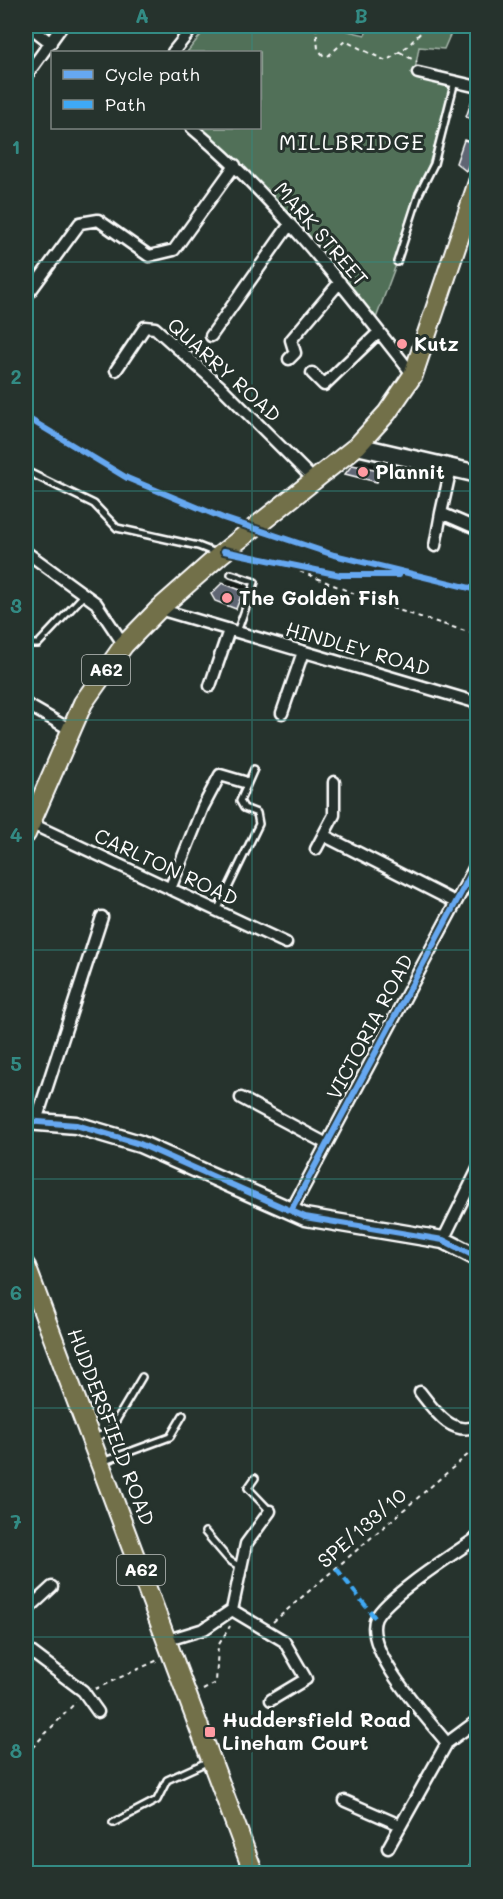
<svg xmlns="http://www.w3.org/2000/svg" width="503" height="1899" font-family="Mali,sans-serif">
<style>
.green{fill:#516f58;stroke:#a8b7ac;stroke-width:1.5}
.shadow{fill:#0007}
.building{fill:#5f6573;stroke:#fff;stroke-width:1.5}
.lines{fill:none;stroke-linecap:round;stroke-linejoin:round}
.lane-casing{stroke:#fff;stroke-width:10}
.street-casing{stroke:#fff;stroke-width:15}
.secondary-casing{stroke:#fff;stroke-width:21}
.primary-casing{stroke:#fff;stroke-width:22}
.path{stroke:#fff;stroke-width:2;stroke-dasharray:4.5 4.5;stroke-linecap:butt}
.lane{stroke:#26332d;stroke-width:5}
.street{stroke:#26332d;stroke-width:10}
.secondary{stroke:#26332d;stroke-width:16}
.primary{stroke:#726f4a;stroke-width:18}
.quiet{stroke:#3fa9f5;stroke-width:4.5;stroke-dasharray:9 4.5;stroke-linecap:butt}
.cycleway-casing{stroke:#26332d;stroke-width:10}
.cycleway{stroke:#66a8f1;stroke-width:6}
.grid{fill:none;stroke:#338b84;stroke-width:1.5;stroke-opacity:0.55}
.poi-dot{fill:#ff9aa2;stroke:#26332d;stroke-width:2}
.labels{text-anchor:middle;stroke-width:6;stroke-linejoin:round;paint-order:stroke}
.shield{fill:#26332d;stroke:#bec2c0;stroke-width:1.5}
.shield-label{font-size:18px;font-weight:bold;fill:#fff}
.street-label{font-size:20px;fill:#fff;stroke:#26332d}
.poi-label{font-size:20px;font-weight:bold;fill:#fff;stroke:#26332d;text-anchor:start}
.quarter-label{font-size:22px;letter-spacing:1.5px;fill:#fff;stroke:#26332d}
.neatline{fill:none;stroke:#338b84;stroke-width:2}
.grid-label{font-size:20px;text-anchor:middle;font-weight:bold;fill:#338b84}
</style>
<rect width="100%" height="100%" fill="#26332d"/>
<filter id="ink" filterUnits="userSpaceOnUse"><feTurbulence type="fractalNoise" baseFrequency=".0167" numOctaves="2"/><feDisplacementMap in="SourceGraphic" scale="12" xChannelSelector="R" yChannelSelector="G"/><feConvolveMatrix kernelMatrix="1 2 1 2 8 2 1 2 1" color-interpolation-filters="sRGB"/></filter>
<g filter="url(#ink)">
<path class="green" d="M208,26H327L365,35L369,26H454L444,49L419,47L415,70L453,83L429,164L415,192L397,262L375,321L239,162L198,128H260V52H187Z"/>
<path class="shadow" d="M470,136L478,138V147L466,169L465,141Z
M477,415L478,438L470,436L472,420Z
M358,460L384,466L381,475L376,480L353,466Z
M229,579L247,586L236,607L212,594Z"/>
<path class="building" d="M474,94H477V121L466,117Z
M464,140L477,144L466,171L456,163Z
M352,465L380,470L377,482L345,474Z
M222,583L243,591L236,609L215,601L211,594Z"/>
<g class="lines">
<g class="lane-casing">
<path id="lane" d="M397,262L419,194L434,164L455,81
M26,471L94,504L117,528L198,546L216,553
M231,574L255,582L237,632
M26,641L31,644H38L85,594
M217,911L259,824L257,813L244,808L240,801L254,769
M93,1439L110,1431L142,1377
M102,1462L170,1437L183,1415
M255,1478L248,1488L270,1511
M205,1532L229,1560L240,1567
M113,1823L157,1800L167,1780L209,1761"/>
</g>
<g class="street-casing">
<path id="street" d="M29,26L51,43
M173,52L194,26
M418,73L478,87
M26,76L62,26
M192,128C277,199 344,287 413,375
M26,297L80,223L98,220L149,256L174,250L235,165
M211,336L290,224
M289,359L295,353L291,340L340,282
M116,370L145,327L155,328L222,388L314,480
M312,373L324,385L379,332
M451,468L441,513L478,529
M435,546L441,513
M26,552L96,603L124,645
M159,609L478,703
M210,686L229,630
M26,704L71,730
M282,713L303,652
M30,823L286,943
M325,836L455,902
M316,849L334,815V782
M170,889L203,807L220,775L244,782
M241,1098L327,1144
M36,1121L102,917
M292,1209L478,861
M443,1240L478,1169
M420,1392C434,1410 451,1437 478,1426
M232,1610L284,1641L306,1679L271,1700
M26,1611L52,1587
M168,1640L204,1629L232,1610L246,1544L270,1511
M26,1648L83,1691L98,1712
M447,1743C428,1719 362,1649 376,1618C387,1596 455,1553 478,1537
M345,1801L400,1825
M388,1848L447,1743L478,1720
M472,1874L478,1863"/>
</g>
<g class="secondary-casing">
<path id="secondary" d="M357,446L478,474
M26,1121L76,1125L140,1144L305,1217L443,1240L478,1258"/>
</g>
<g class="primary-casing">
<path id="primary" d="M26,834L83,703L124,645L159,609L220,555L357,446L387,413L413,375L478,182
M26,1266L254,1874"/>
</g>
<path class="path" d="M316,26L318,49L323,55L328,56L345,41L386,61L408,46L427,26
M400,52L417,62
M275,561L382,605L478,635
M273,1622L478,1446
M95,1689L158,1660
M203,1690L216,1683L218,1646L230,1626
M26,1754L76,1702"/>
<use href="#lane" class="lane"/>
<use href="#street" class="street"/>
<use href="#secondary" class="secondary"/>
<use href="#primary" class="primary"/>
<path class="quiet" d="M336,1568L376,1619"/>
<g class="cycleway-casing">
<path id="cycleway" d="M26,417L127,478L223,518L334,555L478,590
M224,551L340,575H399
M26,1121L76,1125L140,1144L305,1217L443,1240L478,1258
M292,1209L478,861"/>
</g>
<use href="#cycleway" class="cycleway"/>
</g>
</g>
<path class="grid" d="M252,26V52M252,128V1874M26,262H478M26,491H478M26,720H478M26,950H478M26,1179H478M26,1408H478M26,1637H478"/>
<g class="poi-dot">
<circle cx="402" cy="344" r="6"/>
<circle cx="363" cy="472" r="6"/>
<circle cx="227" cy="598" r="6"/>
<rect x="204" y="1726" width="12" height="12" rx="3"/>
</g>
<g class="labels">
<g class="shield">
<rect x="82" y="655" width="48" height="30" rx="4.5"/>
<rect x="117" y="1555" width="48" height="30" rx="4.5"/>
</g>
<g class="shield-label">
<text x="106" y="676">A62</text>
<text x="141" y="1576">A62</text>
</g>
<g class="street-label">
<text transform="translate(321 234) rotate(49)" y="7">MARK STREET</text>
<text transform="translate(224 370) rotate(42)" y="7">QUARRY ROAD</text>
<text transform="translate(358 649) rotate(16)" y="7">HINDLEY ROAD</text>
<text transform="translate(166 867) rotate(25)" y="7">CARLTON ROAD</text>
<text transform="translate(370 1027) rotate(-62)" y="7">VICTORIA ROAD</text>
<text transform="translate(111 1427) rotate(69)" y="7">HUDDERSFIELD ROAD</text>
<text transform="translate(362 1528) rotate(-41)" y="7">SPE/133/10</text>
</g>
<g class="poi-label">
<text x="414" y="351">Kutz</text>
<text x="375" y="479">Plannit</text>
<text x="239" y="605">The Golden Fish</text>
<text x="222" y="1727">Huddersfield Road<tspan x="222" dy="23">Lineham Court</tspan></text>
</g>
<g class="quarter-label">
<text x="352" y="150">MILLBRIDGE</text>
</g>
</g>
<rect width="503" height="1899" fill="none" stroke="#26332d" stroke-width="66"/>
<rect x="51" y="51" width="210" height="78" fill="#26332d" stroke="#7d8581" stroke-width="1.5"/>
<rect x="63" y="70" width="30" height="9" fill="#66a8f1" stroke="#7d8581" stroke-width="1.5"/>
<text x="105" y="81" font-size="18" fill="#ffffff">Cycle path</text>
<rect x="63" y="100" width="30" height="9" fill="#3fa9f5" stroke="#7d8581" stroke-width="1.5"/>
<text x="105" y="111" font-size="18" fill="#ffffff">Path</text>
<rect x="33" y="33" width="437" height="1833" class="neatline"/>
<g class="grid-label">
<text x="142" y="23">A</text>
<text x="361" y="23">B</text>
<text x="16" y="154">1</text>
<text x="16" y="384">2</text>
<text x="16" y="613">3</text>
<text x="16" y="842">4</text>
<text x="16" y="1071">5</text>
<text x="16" y="1300">6</text>
<text x="16" y="1529">7</text>
<text x="16" y="1758">8</text>
</g>
</svg>
